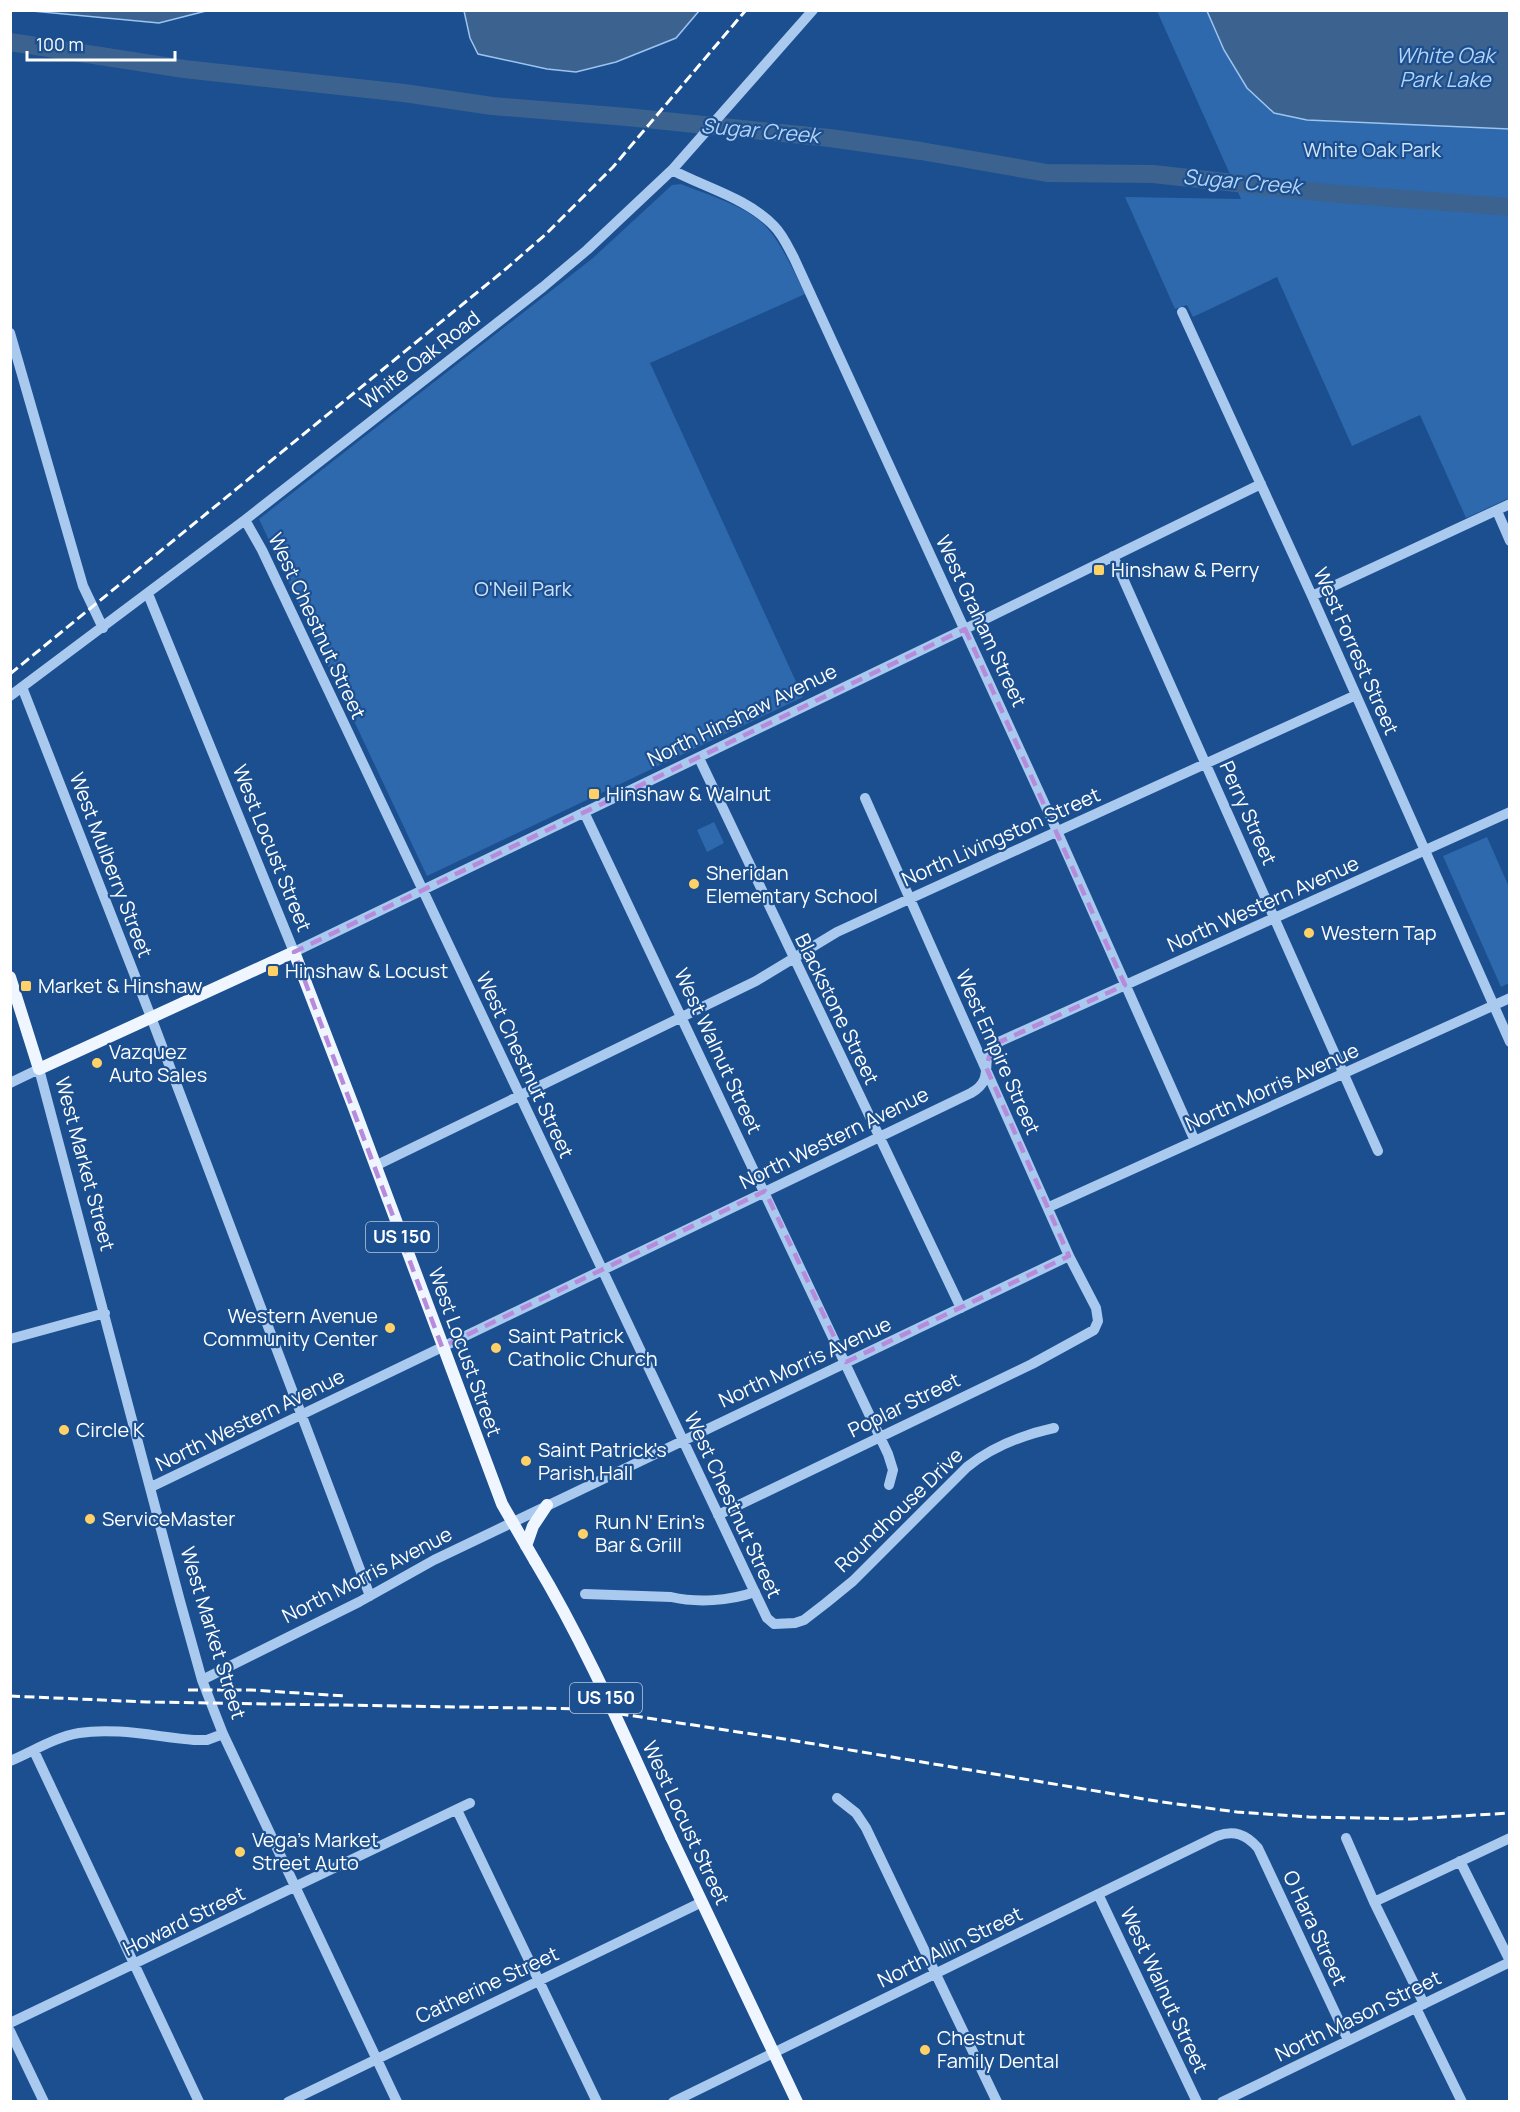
<svg xmlns="http://www.w3.org/2000/svg" width="1520" height="2112" font-family="Manrope,sans-serif">
<style>
.green{fill:#2e69ad}
.water{fill:#3c6290;stroke:#9cc4f0;stroke-width:1.5}
.lines{fill:none;stroke-linecap:round;stroke-linejoin:round}
.river{stroke:#3c6290;stroke-width:18}
.minor{stroke:#a9c9ee;stroke-width:10}
.major{stroke:#f0f6ff;stroke-width:12}
.rail{stroke:#fff;stroke-width:3;stroke-dasharray:10 4.5;stroke-linecap:butt}
.major-bridge{stroke:#f0f6ff;stroke-width:12}
.marked{fill:none;stroke:#b68bdc;stroke-width:4.5;stroke-dasharray:12 8;stroke-linejoin:round}
.poi-dot{fill:#ffd166;stroke:#1b4f8f;stroke-width:2}
.labels{text-anchor:middle;stroke-width:4.5;stroke-linejoin:round;paint-order:stroke}
.shield{fill:#1b4f8f;stroke:#bbcadd;stroke-width:1.5}
.shield-label{font-size:18px;font-weight:bold;fill:#fff}
.park-label{font-size:20px;fill:#cfe3fa;stroke:#1b4f8f}
.street-label{font-size:20px;fill:#fff;stroke:#1b4f8f}
.poi-label{font-size:20px;fill:#fff;stroke:#1b4f8f;text-anchor:start}
.water-label{font-size:21px;font-style:italic;fill:#b5d3f5;stroke:#1b4f8f}
</style>
<rect width="100%" height="100%" fill="#1b4f8f"/>
<path class="green" d="M1157,11H1509V498L1466,518L1420,415L1352,446L1277,277L1193,317L1187,305L1175,309L1125,197L1241,199Z
M681,184C708,195 750,207 768,229C784,248 794,272 805,294L650,363L803,697L427,876L259,519L593,258L672,185Z
M714,822L724,843L707,852L697,830Z
M1487,837L1509,887V983L1501,987L1443,856Z"/>
<path class="water" d="M32,11H206L159,23Z
M464,11V10L699,11L676,38L616,62L576,72L547,69L478,54L470,38Z
M1207,11H1509V129L1307,120L1274,113L1247,88L1224,50Z"/>
<g class="lines">
<path class="river" d="M10,42L184,69L404,93L492,106L627,117L830,138L921,151L1047,173L1153,174L1327,193L1510,207"/>
<path class="minor" d="M672,170C706,188 747,198 774,226C783,235 788,247 794,258L1057,831L1195,1141
M1182,312L1312,596L1510,1042
M10,333L83,586L103,628
M1497,511L1510,541
M245,520L262,550L767,1618L774,1624L795,1623L804,1620L826,1603L853,1581L967,1467C993,1446 1022,1435 1054,1428
M1113,556L1378,1151
M148,594L294,952L965,629L1261,484
M1312,596L1510,504
M22,687L151,1017L370,1596
M10,696L245,520L543,287L587,250L672,170L813,10
M699,758L961,1308
M584,812L888,1454L893,1470L889,1485
M10,1083L39,1069L180,1601L202,1680L223,1734L397,2102
M375,1166L756,981L837,932L1356,695
M1049,1207L1510,998
M10,1339L105,1313
M151,1487L971,1093C1000,1077 973,1055 1001,1041L1510,812
M718,1515L1032,1364L1094,1330L1098,1321L1096,1308L1069,1256L865,798
M585,1594L671,1597C697,1603 729,1601 755,1592
M202,1680L359,1602L434,1560L1069,1256
M34,1751L199,2102
M10,1761C32,1752 55,1737 79,1733C116,1727 157,1737 194,1740H207L223,1734
M837,1798L856,1813L866,1828L997,2102
M457,1810L597,2102
M1346,1838L1374,1902L1424,2004
M1460,1861L1510,1961
M1098,1894L1197,2102
M1374,1902L1510,1838
M1416,2008L1462,2102
M10,2023L470,1803
M10,2031L44,2102
M288,2102L702,1902
M673,2102L1217,1836C1234,1830 1246,1834 1258,1848L1348,2040
M1222,2102L1510,1962"/>
<path class="major" d="M10,977L39,1069L294,952L354,1108L502,1504L535,1561
M526,1546L533,1526L547,1505
M671,1837L797,2102"/>
<path class="rail" d="M10,674L507,268L546,234L613,167L746,10
M188,1690H251L346,1696
M10,1696L147,1702L588,1709L778,1738L1162,1802L1237,1812L1309,1817L1411,1819L1510,1813"/>
<path class="major-bridge" d="M535,1561C588,1649 628,1744 671,1837"/>
</g>
<path class="marked" d="M965,629L1125,985L993,1045L986,1067L1069,1256L846,1362L765,1191L442,1347L294,952Z"/>
<g class="poi-dot">
<rect x="1093" y="564" width="12" height="12" rx="3"/>
<rect x="588" y="788" width="12" height="12" rx="3"/>
<circle cx="694" cy="884" r="6"/>
<circle cx="1309" cy="933" r="6"/>
<rect x="267" y="965" width="12" height="12" rx="3"/>
<rect x="20" y="980" width="12" height="12" rx="3"/>
<circle cx="97" cy="1063" r="6"/>
<circle cx="390" cy="1328" r="6"/>
<circle cx="496" cy="1348" r="6"/>
<circle cx="64" cy="1430" r="6"/>
<circle cx="526" cy="1461" r="6"/>
<circle cx="90" cy="1519" r="6"/>
<circle cx="583" cy="1534" r="6"/>
<circle cx="240" cy="1852" r="6"/>
<circle cx="925" cy="2050" r="6"/>
</g>
<g class="labels">
<g class="shield">
<rect x="366" y="1222" width="72" height="30" rx="4.5"/>
<rect x="570" y="1683" width="72" height="30" rx="4.5"/>
</g>
<g class="shield-label">
<text x="402" y="1243">US 150</text>
<text x="606" y="1704">US 150</text>
</g>
<g class="park-label">
<text x="1372" y="157">White Oak Park</text>
<text x="523" y="596">O'Neil Park</text>
</g>
<g class="street-label">
<text transform="translate(420 360) rotate(-38)" y="7">White Oak Road</text>
<text transform="translate(981 621) rotate(65)" y="7">West Graham Street</text>
<text transform="translate(317 626) rotate(65)" y="7">West Chestnut Street</text>
<text transform="translate(1356 651) rotate(66)" y="7">West Forrest Street</text>
<text transform="translate(742 715) rotate(-26)" y="7">North Hinshaw Avenue</text>
<text transform="translate(1248 813) rotate(66)" y="7">Perry Street</text>
<text transform="translate(1001 837) rotate(-24)" y="7">North Livingston Street</text>
<text transform="translate(272 848) rotate(68)" y="7">West Locust Street</text>
<text transform="translate(111 865) rotate(69)" y="7">West Mulberry Street</text>
<text transform="translate(1263 904) rotate(-24)" y="7">North Western Avenue</text>
<text transform="translate(837 1009) rotate(64)" y="7">Blackstone Street</text>
<text transform="translate(718 1051) rotate(65)" y="7">West Walnut Street</text>
<text transform="translate(998 1052) rotate(66)" y="7">West Empire Street</text>
<text transform="translate(525 1065) rotate(65)" y="7">West Chestnut Street</text>
<text transform="translate(1272 1087) rotate(-24)" y="7">North Morris Avenue</text>
<text transform="translate(834 1138) rotate(-26)" y="7">North Western Avenue</text>
<text transform="translate(85 1164) rotate(75)" y="7">West Market Street</text>
<text transform="translate(465 1352) rotate(70)" y="7">West Locust Street</text>
<text transform="translate(805 1362) rotate(-25)" y="7">North Morris Avenue</text>
<text transform="translate(904 1405) rotate(-26)" y="7">Poplar Street</text>
<text transform="translate(250 1420) rotate(-26)" y="7">North Western Avenue</text>
<text transform="translate(733 1505) rotate(65)" y="7">West Chestnut Street</text>
<text transform="translate(899 1510) rotate(-44)" y="7">Roundhouse Drive</text>
<text transform="translate(367 1575) rotate(-27)" y="7">North Morris Avenue</text>
<text transform="translate(213 1633) rotate(73)" y="7">West Market Street</text>
<text transform="translate(686 1823) rotate(65)" y="7">West Locust Street</text>
<text transform="translate(184 1921) rotate(-26)" y="7">Howard Street</text>
<text transform="translate(1315 1928) rotate(65)" y="7">O Hara Street</text>
<text transform="translate(950 1947) rotate(-26)" y="7">North Allin Street</text>
<text transform="translate(487 1985) rotate(-25)" y="7">Catherine Street</text>
<text transform="translate(1164 1990) rotate(65)" y="7">West Walnut Street</text>
<text transform="translate(1358 2016) rotate(-26)" y="7">North Mason Street</text>
</g>
<g class="poi-label">
<text x="1111" y="577">Hinshaw &amp; Perry</text>
<text x="606" y="801">Hinshaw &amp; Walnut</text>
<text x="706" y="880">Sheridan<tspan x="706" dy="23">Elementary School</tspan></text>
<text x="1321" y="940">Western Tap</text>
<text x="285" y="978">Hinshaw &amp; Locust</text>
<text x="38" y="993">Market &amp; Hinshaw</text>
<text x="109" y="1059">Vazquez<tspan x="109" dy="23">Auto Sales</tspan></text>
<text x="378" y="1323" text-anchor="end">Western Avenue<tspan x="378" dy="23">Community Center</tspan></text>
<text x="508" y="1343">Saint Patrick<tspan x="508" dy="23">Catholic Church</tspan></text>
<text x="76" y="1437">Circle K</text>
<text x="538" y="1457">Saint Patrick's<tspan x="538" dy="23">Parish Hall</tspan></text>
<text x="102" y="1526">ServiceMaster</text>
<text x="595" y="1529">Run N' Erin's<tspan x="595" dy="23">Bar &amp; Grill</tspan></text>
<text x="252" y="1847">Vega's Market<tspan x="252" dy="23">Street Auto</tspan></text>
<text x="937" y="2045">Chestnut<tspan x="937" dy="23">Family Dental</tspan></text>
</g>
<g class="water-label">
<text x="1445" y="63">White Oak<tspan x="1445" dy="24">Park Lake</tspan></text>
<text transform="translate(760 131) rotate(5)" y="7">Sugar Creek</text>
<text transform="translate(1242 182) rotate(5)" y="7">Sugar Creek</text>
</g>
</g>
<rect width="1520" height="2112" fill="none" stroke="#ffffff" stroke-width="24"/>
<path d="M27 51v9h148v-9" fill="none" stroke="#ffffff" stroke-width="3"/>
<text x="36" y="51" font-size="18" fill="#ffffff" stroke="#1b4f8f" stroke-width="4.5" paint-order="stroke">100 m</text>
</svg>
